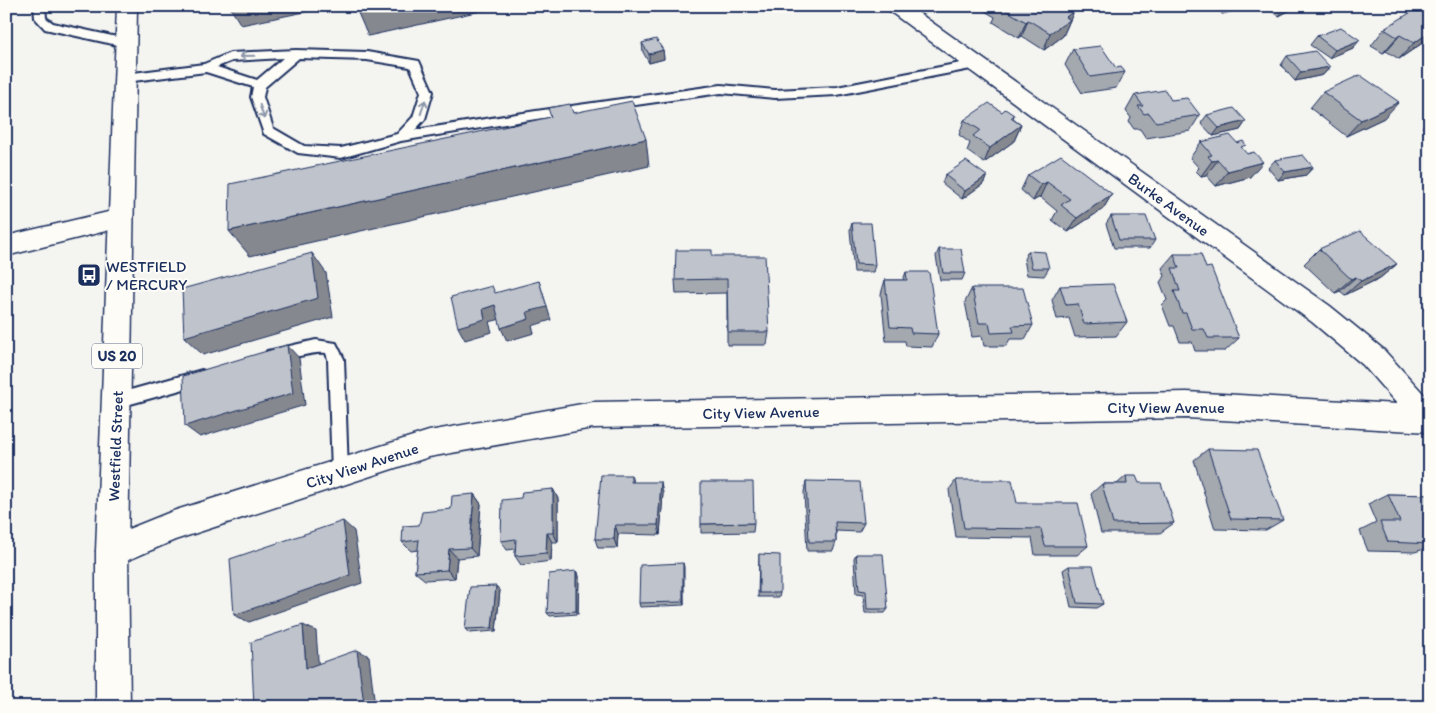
<svg xmlns="http://www.w3.org/2000/svg" width="1436" height="713" font-family="Itim,sans-serif">
<style>
.lines{fill:none;stroke-linecap:round;stroke-linejoin:round}
.lane-casing{stroke:#1b2f5e;stroke-width:4}
.street-casing{stroke:#1b2f5e;stroke-width:3}
.primary-casing{stroke:#1b2f5e;stroke-width:3}
.lane{fill:#fdfcf7;fill-rule:evenodd}
.street{fill:#fdfcf7;fill-rule:evenodd}
.primary{fill:#fdfcf7;fill-rule:evenodd}
.wall{fill:#a4a8af;stroke:#1b2f5e}
.shaded-wall{fill:#86888f;stroke:#1b2f5e}
.building{fill:#bfc3cc;stroke:#1b2f5e}
.oneway{stroke:#8c96aa}
.labels{text-anchor:middle;stroke-width:4;stroke-linejoin:round;paint-order:stroke}
.shield{fill:#fdfcf7;stroke:#5f6c8c;stroke-width:1}
.shield-label{font-size:15px;font-weight:bold;fill:#1b2f5e}
.street-label{font-size:16px;fill:#1b2f5e;stroke:#fdfcf7}
.poi-label{font-size:16px;fill:#1b2f5e;stroke:#fdfcf7;text-anchor:start}
</style>
<rect width="100%" height="100%" fill="#f4f4f1"/>
<filter id="ink" filterUnits="userSpaceOnUse"><feTurbulence type="fractalNoise" baseFrequency=".02" numOctaves="2"/><feDisplacementMap in="SourceGraphic" scale="10" xChannelSelector="R" yChannelSelector="G"/><feConvolveMatrix kernelMatrix="1 2 1 2 8 2 1 2 1" color-interpolation-filters="sRGB"/></filter>
<g filter="url(#ink)">
<g class="lines">
<g class="lane-casing">
<path id="lane" d="M34,6H45L46,18L53,23L126,39L132,43L126,47L45,29L35,18Z
M296,50L367,52L419,61L433,92L425,119L415,130L536,111L721,85L775,90L837,87L976,60L982,64L976,68L837,95L775,98L721,93L536,119L401,141L341,158L298,153L264,134L251,97L253,87L206,72L125,82L119,78L125,74L204,64L230,53ZM283,58L257,80L217,67L232,61ZM299,58L367,60L410,67L421,92L413,117L397,134L341,148L304,146L273,128L263,97L265,87Z
M316,340L336,343L344,359L348,472L346,477L340,480L334,477L332,472L328,359L326,353C309,351 276,364 267,361L265,356L267,351L272,350Z
M202,370L207,372L210,377L207,382L202,384L116,408L111,406L108,401L111,396L116,394Z"/>
</g>
<g class="street-casing">
<path id="street" d="M885,6H909L1330,306L1383,349L1430,401V432L1187,418L593,428L429,457L175,540L112,567L101,562L96,551L101,540L173,511L429,431L593,402L1187,392L1397,404L1363,365L1312,322L888,10Z
M1402,6L1430,7V22L1405,10Z
M121,209L130,211L133,218L130,225L6,256V236Z"/>
</g>
<g class="primary-casing">
<path id="primary" d="M117,6H137L128,551L130,707H96V551Z"/>
</g>
<use href="#lane" class="lane"/>
<use href="#street" class="street"/>
<use href="#primary" class="primary"/>
</g>
<path class="wall" d="M984,6H1066L1074,11L1063,36L1044,50L1022,36L1019,38L993,22L995,17L983,10Z
M1214,6H1237L1234,11L1222,14Z
M1265,6H1298L1279,16L1265,7Z
M1430,16V38L1399,59L1386,51L1383,53L1371,46L1384,29Z
M1317,36L1353,48L1329,58L1310,45Z
M642,43L663,50L664,59L649,63L643,52Z
M1073,49L1116,68L1125,72L1116,88L1082,93L1065,65Z
M1287,56L1330,67L1323,75L1295,81L1281,65Z
M1323,92L1384,118L1346,136L1310,108Z
M1135,95L1171,100L1200,115L1190,131L1146,138L1140,129H1134L1129,122L1131,118L1126,111Z
M1002,112L1014,115L1013,119L1021,125L1014,141L984,163L967,151L970,143L959,135L964,120Z
M1207,115L1246,121L1240,130L1213,136L1201,123Z
M1430,119V132L1422,127Z
M1201,142L1237,143L1243,149L1250,177L1216,186L1206,175L1201,176L1196,171L1199,168L1190,158Z
M1275,160L1313,167L1306,175L1278,180L1268,168Z
M945,175L987,176L983,184L962,199L942,183Z
M1028,175L1112,194L1103,209L1068,232L1052,220L1057,211L1040,197L1033,201L1021,190Z
M1111,216L1155,240L1150,248H1114L1106,224Z
M852,223L875,265L873,272H854L850,230Z
M939,249L965,273L962,280H940L936,256Z
M1319,249L1397,264L1380,278L1345,295L1340,291L1335,293L1304,264Z
M1028,251L1049,268L1044,276L1027,275L1024,259Z
M1174,254L1206,268L1239,338L1225,351H1195L1192,342H1180L1174,326H1170L1162,305L1167,300L1160,282L1165,276L1162,268Z
M712,256L769,332L767,345H727V293L676,294L675,280Z
M906,272L938,334L932,347L906,346L905,341H886L881,294L885,280H903Z
M1060,286L1127,322L1116,336L1075,337L1069,318L1057,319L1052,300Z
M972,288L1033,325L1025,339H1010L1006,346H984L982,336L972,337L965,302Z
M1430,302V324L1423,307Z
M1208,449L1283,520L1266,530L1215,529L1194,460Z
M631,475L633,482L663,493L660,535L618,534L617,548H598L595,539Z
M1126,476L1174,523L1160,533H1101L1091,494L1102,484H1117Z
M956,480L1017,503L1088,546L1077,555H1035L1032,538L956,537L949,490Z
M806,481L864,523L859,532L836,531V542L833,551H807L804,492Z
M553,489L558,499V542H552L551,561L521,565L515,556V549L507,550L501,541L521,498Z
M474,494L481,504L477,556L457,558L455,578L425,580L415,572L418,550L411,551L402,542L419,525L451,509Z
M1388,494L1430,495V547L1415,552L1368,551L1360,531L1376,523L1368,504Z
M754,523L753,532L701,533V524Z
M759,554L780,593L779,597H758Z
M856,554L888,609L885,613H865L863,595L856,594L854,558Z
M683,563L684,605L640,607L639,603Z
M1069,566L1103,604L1096,608L1071,607L1063,570Z
M576,571L579,576L578,614L550,616L547,613Z
M500,590L496,631L469,633L465,629Z"/>
<path class="shaded-wall" d="M244,6H334L241,25L231,9Z
M391,6H483L485,10L368,36L358,13Z
M1226,6H1237L1234,11L1222,14Z
M1287,6H1298L1279,16L1285,8Z
M1074,11L1063,36L1044,50L1050,33L1066,17Z
M1028,20L1022,36L1019,38L1026,22Z
M1430,32V38L1428,39L1399,59L1414,43Z
M1400,35L1386,51L1383,53L1397,37Z
M1360,40L1353,48L1329,58L1335,50Z
M663,50L664,59L649,63V54Z
M1330,67L1323,75L1295,81L1301,72Z
M1399,102L1384,118L1346,136L1361,120Z
M1246,121L1240,130L1213,136L1219,128Z
M1021,125L1014,141L984,163L990,148Z
M646,139L649,166L250,256L229,231Z
M1218,160L1206,175L1201,176L1212,161Z
M1263,162L1250,177L1216,186L1228,171Z
M1313,167L1306,175L1278,180L1285,172Z
M987,176L983,184L962,199L965,191Z
M1047,182L1040,197L1033,201L1041,185Z
M1112,194L1103,209L1068,232L1077,218Z
M312,253L326,273L333,317L203,355L184,337Z
M1397,264L1380,278L1345,295L1361,281Z
M1356,277L1340,291L1335,293L1351,279Z
M539,281L551,320L532,326L534,333L507,341L501,328L527,312Z
M495,305L501,319L489,322L492,332L465,340L458,327L483,309Z
M287,345L299,358L305,405L200,437L185,426Z
M661,482L663,493L660,535L658,525Z
M553,489L558,499V542L553,533Z
M474,494L481,504L477,556L470,548Z
M343,521L354,531L362,583L249,622L234,615Z
M615,525L618,534L617,548L614,539Z
M547,533L552,542L551,561L546,553Z
M449,549L457,558L455,578L447,570Z
M683,563L684,567V605L683,602Z
M576,571L579,576L578,614L576,611Z
M496,586L500,590L496,631L492,628Z
M303,625L316,631L319,673L306,668Z
M357,650L369,656L375,707H357Z"/>
<path class="building" d="M231,6H244L231,9Z
M356,6H391L358,13Z
M999,6H1066L1074,11L1066,17L1070,20L1050,33L1028,20L1026,22Z
M1416,9L1430,16V32L1414,43L1400,35L1397,37L1384,29Z
M1341,27L1360,40L1335,50L1317,36Z
M656,39L663,50L649,54L642,43Z
M1101,46L1116,68L1121,67L1125,72L1090,77L1073,49Z
M1315,51L1330,67L1301,72L1287,56Z
M1360,75L1399,102L1361,120L1323,92Z
M1165,90L1171,100L1187,98L1200,115L1156,122L1149,113L1144,114L1138,106H1143L1135,95Z
M632,101L646,139L229,231L230,184L551,117L548,108L570,104L573,113Z
M989,103L1002,112L1005,109L1014,115L1011,118L1021,125L990,148L973,136L980,130L964,120Z
M1234,108L1246,121L1219,128L1207,115Z
M1230,135L1237,143L1243,141L1246,145L1241,147L1247,154L1254,152L1263,162L1228,171L1218,160L1212,161L1208,156L1212,155L1201,142Z
M1061,155L1112,194L1077,218L1061,205L1070,199L1047,182L1041,185L1028,175Z
M1303,155L1313,167L1285,172L1275,160Z
M966,161L987,176L965,191L945,175Z
M1111,216H1146L1155,240H1119Z
M852,223H871L875,265L856,264Z
M1360,231L1397,264L1361,281L1356,277L1351,279L1319,249Z
M939,249H961L965,273H943Z
M676,250H712V256H765L769,332H728L727,279L675,280Z
M1028,251L1045,252L1049,268H1032Z
M312,253L318,298L184,337L182,289Z
M1174,254H1201L1206,268L1211,267L1239,338H1208L1204,329H1192L1186,313H1182L1174,291H1180L1172,268H1179Z
M906,272H929L938,334L911,333L910,328L890,327L885,280H907Z
M539,281L547,307L527,312L529,319L501,328L495,305L483,309L485,319L458,327L451,297L492,286L495,293Z
M1113,284L1127,322L1084,324L1078,304L1066,305L1060,286Z
M972,288H1023L1033,325L1012,326L1014,332L991,333L989,323H979Z
M287,345L293,393L185,426L183,376Z
M1208,449L1257,450L1283,520L1231,519Z
M601,475H631V482H661L658,525H615L614,539H595Z
M1126,476H1136L1139,483H1161L1174,523L1113,524L1102,484H1127Z
M956,480H1012L1017,503H1078L1088,546H1045L1041,529L964,528Z
M806,481L860,482L864,523L835,522L836,542H809Z
M701,482H753L754,523L701,524Z
M553,489V533H547L546,553L515,556L516,539L501,541L502,500L521,498L522,492Z
M474,494L470,548L449,549L447,570L415,572L419,540L402,542L403,526L419,525L422,512L451,509L452,496Z
M1388,494L1430,495V544L1388,542L1380,522H1400Z
M343,521L350,575L234,615L230,559Z
M759,554L780,555V593H759Z
M856,554H883L888,609H867L866,591L859,590Z
M683,563V602L639,603L640,565Z
M1069,566H1093L1103,604L1077,603Z
M576,571V611L547,613L549,574Z
M496,586L492,628L465,629L470,587Z
M303,625L306,668L357,650L364,704L357,707H254L251,642Z"/>
<defs><path id="oneway-shaft" d="M-6 0H5M1.5-3L5.5 0L1.5 3" fill="none" stroke-width="1.6" stroke-linecap="round" stroke-linejoin="round" transform="scale(1.25)"/></defs>
<g class="oneway">
<use href="#oneway-shaft" transform="translate(247 56) rotate(179)"/>
<use href="#oneway-shaft" transform="translate(423 107) rotate(-72)"/>
<use href="#oneway-shaft" transform="translate(262 112) rotate(72)"/>
</g>
</g>
<defs>
<g id="bus-square" transform="scale(1.25)"><rect x="-9" y="-9" width="18" height="18" rx="4" fill="#1b2f5e" stroke="#fdfcf7"/><path d="M-5-6H5V4H4V6H2V4H-2V6H-4V4H-5ZM-3.5-4V0h7V-4ZM-3.5 1.2v1.5H-2V1.2ZM2 1.2v1.5H3.5V1.2Z" fill="#fff"/></g>
</defs>
<g fill-rule="evenodd">
<use href="#bus-square" x="89" y="275"/>
</g>
<g class="labels">
<rect class="shield" x="92" y="343.5" width="50" height="25" rx="4"/>
<g class="shield-label">
<text x="117" y="361">US 20</text>
</g>
<g class="street-label">
<text transform="translate(1169 204) rotate(36)" y="6">Burke Avenue</text>
<text x="1166" y="413">City View Avenue</text>
<text transform="translate(761 412) rotate(-1)" y="6">City View Avenue</text>
<text transform="translate(115 446) rotate(-88)" y="6">Westfield Street</text>
<text transform="translate(362 465) rotate(-18)" y="6">City View Avenue</text>
</g>
<g class="poi-label">
<text x="106" y="272">WESTFIELD<tspan x="106" dy="18">/ MERCURY</tspan></text>
</g>
</g>
<rect width="1436" height="713" fill="none" stroke="#fdfcf7" stroke-width="25"/>
<rect x="12" y="12" width="1411" height="688" fill="none" stroke="#1b2f5e" stroke-width="2" filter="url(#ink)"/>
</svg>
